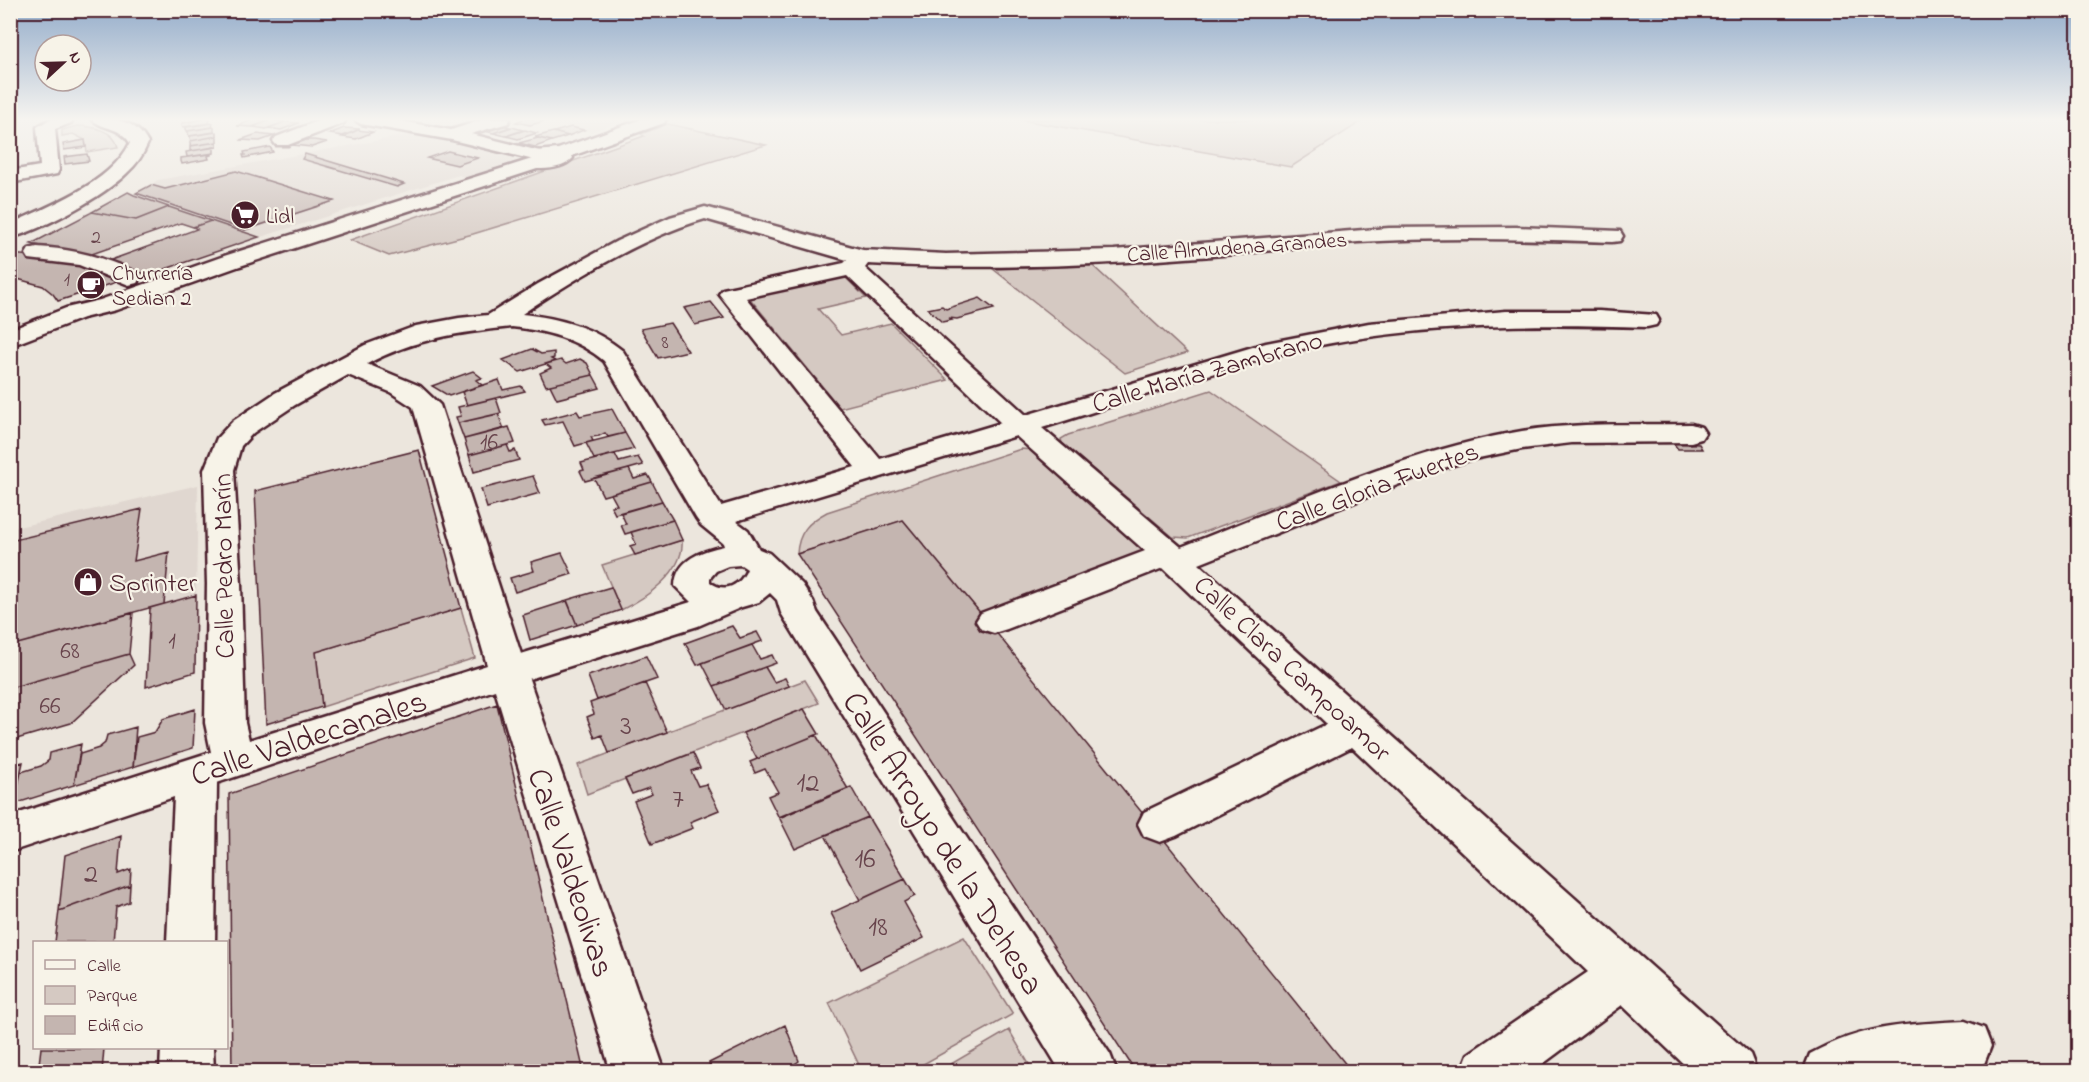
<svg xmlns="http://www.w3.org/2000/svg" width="2089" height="1082" font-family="'Indie Flower',sans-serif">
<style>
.built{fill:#e0d7d0}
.green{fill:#d5c9c2;stroke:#907476;stroke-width:1.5}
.building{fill:#c4b5b0;stroke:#4a1f2b;stroke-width:1.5}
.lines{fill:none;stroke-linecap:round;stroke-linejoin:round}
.minor-casing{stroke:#4a1f2b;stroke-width:5}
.major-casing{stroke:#4a1f2b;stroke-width:5}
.minor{fill:#f7f3e8;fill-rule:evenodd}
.major{fill:#f7f3e8;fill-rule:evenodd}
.labels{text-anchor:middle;stroke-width:4.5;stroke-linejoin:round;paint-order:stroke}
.far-number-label{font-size:20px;fill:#68444c}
.far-poi-label{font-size:22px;fill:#4a1f2b;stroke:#f7f3e8;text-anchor:start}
.far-street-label{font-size:22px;fill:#4a1f2b;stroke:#f7f3e8}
.number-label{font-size:24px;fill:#68444c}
.street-label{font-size:27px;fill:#4a1f2b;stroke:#f7f3e8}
.poi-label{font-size:27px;fill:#4a1f2b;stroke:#f7f3e8;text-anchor:start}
.near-number-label{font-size:28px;fill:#68444c}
.near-street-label{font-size:33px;fill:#4a1f2b;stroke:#f7f3e8}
</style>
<rect width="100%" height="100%" fill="#ece6dd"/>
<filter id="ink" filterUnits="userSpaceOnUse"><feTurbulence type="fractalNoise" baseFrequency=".0167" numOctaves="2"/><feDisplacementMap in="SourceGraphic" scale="12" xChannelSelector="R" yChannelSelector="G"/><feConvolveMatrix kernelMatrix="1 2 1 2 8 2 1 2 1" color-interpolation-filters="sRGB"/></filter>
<g filter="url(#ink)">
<path class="built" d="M537,119H626L591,132Z
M414,134L519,159L466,178L459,175L261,237L134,195L158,180Z
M198,485L196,595L11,646L10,529Z"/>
<path class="green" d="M1016,119H1374L1362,121L1291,167Z
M668,124L766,145L473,234L389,256L350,240L644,136L641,134Z
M77,126C92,126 114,130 118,147L87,152L85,140L73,134L62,136V130Z
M1093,266L1187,353L1125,373L993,269Z
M843,275L866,298L818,309L841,335L891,323L948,380L840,408L747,295Z
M1211,390L1341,481L1188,538L1173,537L1062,443L1061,439L1068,435Z
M1021,449L1033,450L1143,546L1145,555L982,615L903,520L797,554C798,533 808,522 827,512Z
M682,540C685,572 646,598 621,610L602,565Z
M461,608L475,658L322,707L316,652Z
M805,680L819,703L587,794L578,765Z
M964,937L1013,1014L911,1071H862L829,1003Z
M1009,1030L1033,1071H939Z"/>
<path class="building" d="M204,119H210L209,123L183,127L182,125V123Z
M255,119L269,121L252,127L237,126Z
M523,119H537L545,121L530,125L516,122Z
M270,120L285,122L266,129L253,127Z
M285,122L299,123L281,130L268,128Z
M213,123L212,127L187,131L186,129V127Z
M497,124L510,127L493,133L480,130Z
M214,127V132L189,136L188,134V131Z
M512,127L523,130L506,136L493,133Z
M571,127L584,130L568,136L554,132Z
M344,128L360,129L343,136L329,134Z
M358,130L373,132L356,139L342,137Z
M525,130L537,133L518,139L506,136Z
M217,132V136L191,141L190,138V136Z
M553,132L568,136L552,141L535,137Z
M257,134L274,136L260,141L240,140Z
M217,136V142L191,146L190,143V141Z
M538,138L552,141L535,147L519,143Z
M85,140L86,147L64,150L63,144Z
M306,140H314L327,142L312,147L292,145Z
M217,142V147L190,151V146Z
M214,147V153L187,157L186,152Z
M270,147L273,152L244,158L243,155H245L244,152Z
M448,151L464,155L478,158L457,165L427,158Z
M87,154L89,161L65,164L64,157Z
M210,154L211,155L208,156L209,159L182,164L181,161V158Z
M305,154L388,179L404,184L397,187L302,159Z
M236,171L334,201L245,230L136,193L151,185L165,189Z
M128,192L134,195L169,207L136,220L92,212Z
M169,207L211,221L193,227L181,223L89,255L31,244L92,212L136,220Z
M211,221L259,237L148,275L108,261L197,229L193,227Z
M10,254L75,260L111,275L117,282L58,301L53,294L43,286L10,277Z
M980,298L994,309L957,319L949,318L952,320L942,322L928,309L942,306L946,309Z
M711,302L724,318L695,325L684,308Z
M670,323L688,351L658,358L641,329Z
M532,349L541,354L554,352V358L551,359L555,361L520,372L503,360Z
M580,359L587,363L593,375L546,386L540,373L551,368L546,364L561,360L566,364Z
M473,371L482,378L476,380L482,385L449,396L432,386Z
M593,375L600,388L557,399L550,385Z
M499,380L503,390L521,386L525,391L467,405L462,392Z
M496,398L501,413L458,423L456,417L461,416L458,407Z
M612,409L625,433L608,437L605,433L599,436L591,437L593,441L575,446L563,421L545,425L542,420L577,411L580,416Z
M498,414L504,429L464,439L458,423Z
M509,427L515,443L469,455L464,439Z
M625,433L634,449L594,459L586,443Z
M1673,443L1699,444L1702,449H1678Z
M507,445L510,452L515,450L519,460L474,472L469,455Z
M419,450L461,608L316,652L322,707L266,724L255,491Z
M615,454L619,462L638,457L643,465L585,481L580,471L584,470L581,463Z
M629,469L634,479L648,475L652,482L603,496L594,478Z
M533,476L540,493L487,508L481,489Z
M652,482L662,501L615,514L611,506L617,505L611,494Z
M662,501L673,520L625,534L621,525L626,524L621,513Z
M142,509L134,561L169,552L164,604L10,646V541Z
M673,520L682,540L635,555L630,546L636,544L631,532Z
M903,520L982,615L1352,1072H1136L797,554Z
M562,553L572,574L515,592L510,578L534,571L531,562Z
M611,587L621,610L577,625L567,600Z
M196,595L195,672L146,687L150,608Z
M567,601L577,625L530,640L523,615Z
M133,613L129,654L10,688V646Z
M732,626L740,638L757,632L762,641L697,665L685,643Z
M752,645L760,659L772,655L776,663L714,686L702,663Z
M129,654L134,665L71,723L10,741V688Z
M646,656L657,679L597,700L588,676Z
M765,667L774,682L785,678L789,686L726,710L714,686Z
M645,683L667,732L609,753L602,735L595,738L587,717L594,714L590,703Z
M497,704L584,1072H232L229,794Z
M195,709L193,748L133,767L137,737L155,732L163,719Z
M804,709L819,734L757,759L743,733Z
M136,727L133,767L74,785L80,754L99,748L105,743L107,735Z
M816,735L848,789L779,818L768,796L778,792L765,769L755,773L750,762Z
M81,744L74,785L14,804L21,772L41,766L49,760L50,753Z
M693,753L700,768L691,771L698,786L706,784L719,810L690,822L693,828L652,844L634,801L652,794L649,788L632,794L625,779Z
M23,762L14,804L10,805V765Z
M851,787L868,817L795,849L779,817Z
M868,817L905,879L860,900L825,835Z
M121,836L118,874L131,869L130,885L59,911L65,855Z
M905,879L915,896L904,902L924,938L860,969L831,913Z
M130,885L129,902L116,907L113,942H55L59,911Z
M785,1025L799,1061L783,1072H712L709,1063Z
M41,1048H104L102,1072H38Z"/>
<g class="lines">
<g class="minor-casing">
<path id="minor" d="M50,119H73L71,123L55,129L59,170L57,174L10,183V171L40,166L37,127Z
M92,119C116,119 135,119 148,143C143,155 137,164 127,173C104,196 42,230 10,238V224C49,206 111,183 130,143C120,126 102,130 92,119Z
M323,119H346L344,123L288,145H276L273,141L276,137Z
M353,119H390L451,130L485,119H510L508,123L471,134L544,152L547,156L544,160L538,161L452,140L361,124Z
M705,207L863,250L946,254L1114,250L1389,228L1516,227L1620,231L1623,236L1620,241L1612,242C1527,239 1442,237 1358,242C1305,246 1252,253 1199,257C1089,266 978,270 868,264L865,268L1026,415L1266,343L1369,323L1506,311H1599L1656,315L1659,320L1656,325L1647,327C1525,323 1400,324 1281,354C1201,375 1121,404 1042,428L1181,547C1290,505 1407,450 1522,431C1578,422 1635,425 1691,424L1701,427L1705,433L1701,439L1691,442L1571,443L1522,449L1469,460L1425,474L1199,564L1750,1054L1757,1072H1692L1622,1005L1532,1072H1461L1468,1054L1588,972L1352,747L1176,836L1160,842L1144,836L1138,824L1144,812L1327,724L1163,568L1007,629L994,633L981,629L976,621L981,613L1145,551L1016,436L736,521L748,530L759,549L769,553L802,584L813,601L817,612L1110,1054L1117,1072H1061L781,613L777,600L770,593L759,602L742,607L698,626L529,679L665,1072H611L495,690L217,783L215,942H167L174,797L10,852V816L211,752L205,723L207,584L204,470L217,438L233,421L275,393L365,345L416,326L459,318L488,315L538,284L617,241L670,217ZM705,219L847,260L844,263L723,289L719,294L855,467L721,506L623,351C594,327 559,318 522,314C574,279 645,236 705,219ZM847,276L1001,423L880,459L746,298ZM512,327C547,331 576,338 604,361L696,518L701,525L723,543L724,546C702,551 676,559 675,586L691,602L521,654L440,405L420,386L367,364C413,339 461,332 512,327ZM348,375L390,392L413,407L487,665L249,740L245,723L241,584L234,470L241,446L253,433L295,405ZM741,565L747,569C741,585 725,594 710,582V578L716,571L728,566Z
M37,247C73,249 105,257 137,273L140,278L137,283L129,285L79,265L29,259L26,254L29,249Z
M1965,1021L1984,1028L1991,1046L1984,1064L1965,1071L1803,1072L1810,1054C1862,1025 1908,1024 1965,1021Z
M161,1048H213L214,1072H160Z"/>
</g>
<g class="major-casing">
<path id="major" d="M642,119H666L664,123L572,156L573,158C565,168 549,169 537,169L240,266L116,310L83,318L10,346V330L66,308L100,300L224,256L535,158L533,155L536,151L558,149Z"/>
</g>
<use href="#minor" class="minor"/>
<use href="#major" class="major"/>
</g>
</g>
<linearGradient id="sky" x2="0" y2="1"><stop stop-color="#93acca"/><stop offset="0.44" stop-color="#f6f4f0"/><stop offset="1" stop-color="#f6f4f0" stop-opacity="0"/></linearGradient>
<rect width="2089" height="271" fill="url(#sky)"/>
<defs>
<g id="supermarket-disc" transform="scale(1.5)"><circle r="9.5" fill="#4a1f2b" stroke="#f7f3e8"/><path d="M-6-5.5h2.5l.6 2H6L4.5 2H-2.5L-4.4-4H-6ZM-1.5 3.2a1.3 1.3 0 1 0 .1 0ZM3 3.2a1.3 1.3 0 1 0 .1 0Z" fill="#fff"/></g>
<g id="cafe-disc" transform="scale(1.5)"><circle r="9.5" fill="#4a1f2b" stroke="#f7f3e8"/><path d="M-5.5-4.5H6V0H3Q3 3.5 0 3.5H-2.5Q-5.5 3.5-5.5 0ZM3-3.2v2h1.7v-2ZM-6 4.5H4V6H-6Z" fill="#fff"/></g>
<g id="shop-disc" transform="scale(1.5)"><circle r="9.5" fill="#4a1f2b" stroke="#f7f3e8"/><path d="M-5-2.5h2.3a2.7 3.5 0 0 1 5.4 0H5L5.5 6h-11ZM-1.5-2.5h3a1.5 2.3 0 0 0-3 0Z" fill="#fff"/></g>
</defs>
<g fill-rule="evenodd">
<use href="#supermarket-disc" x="245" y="215"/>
<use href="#cafe-disc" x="91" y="285"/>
<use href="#shop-disc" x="88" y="582"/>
</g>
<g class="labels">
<g class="far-number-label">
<text x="96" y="243">2</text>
<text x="67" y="285">1</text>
<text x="665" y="348">8</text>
</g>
<g class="far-poi-label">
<text x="266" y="223">Lidl</text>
<text x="112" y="280">Churrería<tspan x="112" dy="25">Sedian 2</tspan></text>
</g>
<g class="far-street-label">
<text transform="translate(1237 246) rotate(-4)" y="8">Calle Almudena Grandes</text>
</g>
<g class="number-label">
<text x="489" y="449">16</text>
<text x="172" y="648">1</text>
<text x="70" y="658">68</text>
<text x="50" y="713">66</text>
</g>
<g class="street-label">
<text transform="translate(1207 371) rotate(-16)" y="9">Calle María Zambrano</text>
<text transform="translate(1377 486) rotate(-20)" y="9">Calle Gloria Fuertes</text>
<text transform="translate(223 566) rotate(-91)" y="9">Calle Pedro Marín</text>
<text transform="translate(1293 668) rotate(43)" y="9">Calle Clara Campoamor</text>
</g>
<g class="poi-label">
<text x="109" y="591">Sprinter</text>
</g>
<g class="near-number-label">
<text x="626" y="734">3</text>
<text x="808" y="791">12</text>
<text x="678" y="807">7</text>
<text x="865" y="867">16</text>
<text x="91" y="882">2</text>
<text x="878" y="935">18</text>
</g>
<g class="near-street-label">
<text transform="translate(308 736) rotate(-18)" y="12">Calle Valdecanales</text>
<text transform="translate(945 842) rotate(58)" y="12">Calle Arroyo de la Dehesa</text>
<text transform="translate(573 872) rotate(72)" y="12">Calle Valdeolivas</text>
</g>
</g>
<rect width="2089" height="1082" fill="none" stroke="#f7f3e8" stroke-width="36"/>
<rect x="18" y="18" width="2053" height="1046" fill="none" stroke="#4a1f2b" stroke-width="2" filter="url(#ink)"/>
<rect x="33" y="941" width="195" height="108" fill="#f7f3e8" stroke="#b29e9c" stroke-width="1.5"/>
<rect x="45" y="960" width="30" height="9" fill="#f7f3e8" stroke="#b29e9c" stroke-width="1.5"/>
<text x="87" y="971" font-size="18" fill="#4a1f2b">Calle</text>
<rect x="45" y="986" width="30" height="18" fill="#d5c9c2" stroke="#b29e9c" stroke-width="1.5"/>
<text x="87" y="1001" font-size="18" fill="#4a1f2b">Parque</text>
<rect x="45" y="1016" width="30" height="18" fill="#c4b5b0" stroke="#b29e9c" stroke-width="1.5"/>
<text x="87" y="1031" font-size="18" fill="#4a1f2b">Edificio</text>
<g transform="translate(63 63) rotate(68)"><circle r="28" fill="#f7f3e8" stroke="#b29e9c" stroke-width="1.5"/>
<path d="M0-4.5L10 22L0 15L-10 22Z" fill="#4a1f2b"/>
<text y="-9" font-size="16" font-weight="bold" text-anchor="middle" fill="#4a1f2b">N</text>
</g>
</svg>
